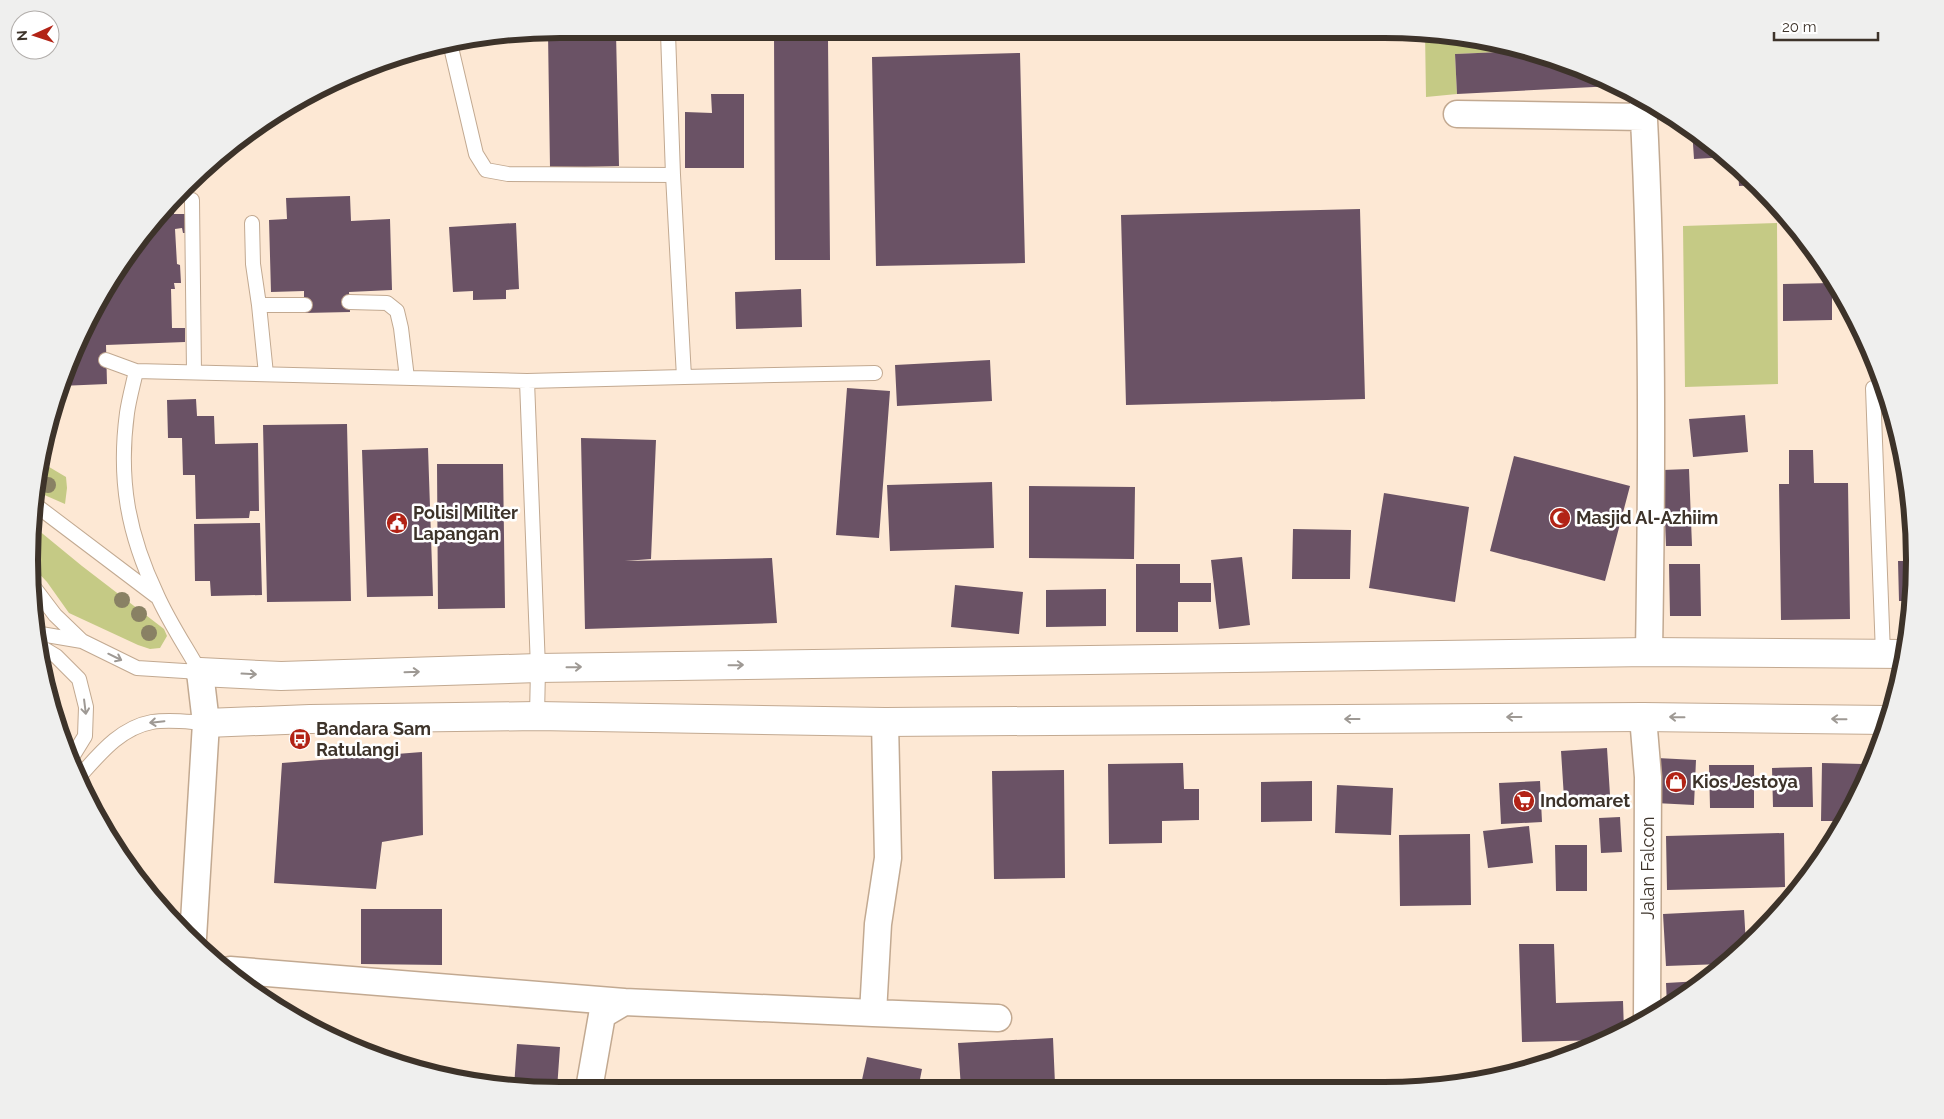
<svg xmlns="http://www.w3.org/2000/svg" width="1944" height="1119" font-family="Raleway,sans-serif">
<style>
.green{fill:#c5ca85}
.building{fill:#6a5265}
.lines{fill:none;stroke-linecap:round;stroke-linejoin:round}
.lane-casing{stroke:#c2a991;stroke-width:16}
.street-casing{stroke:#c2a991;stroke-width:29}
.highway-casing{stroke:#c2a991;stroke-width:30}
.lane{stroke:#fff;stroke-width:14}
.street{stroke:#fff;stroke-width:26}
.highway{stroke:#fff;stroke-width:28}
.tree{fill:#898164}
.oneway{stroke:#9e9994}
.labels{text-anchor:middle;stroke-width:5;stroke-linejoin:round;paint-order:stroke}
.poi-label{font-size:18px;font-weight:bold;fill:#3d332a;stroke:#fff;text-anchor:start}
.street-label{font-size:18px;fill:#3d332a;stroke:#fff}
.rim{fill:none;stroke:#3d332a;stroke-width:6}
</style>
<rect width="100%" height="100%" fill="#fde8d4"/>
<path class="green" d="M1425,31L1523,51L1455,54L1457,94L1426,97Z
M1777,223L1778,384L1685,387L1683,226Z
M39,461L66,477L67,488L65,504L33,490Z
M32,525L82,566L164,629L167,636L160,648L150,649L138,645L69,613L47,582L31,565Z"/>
<path class="building" d="M774,32H897V39H828L830,260H775Z
M548,33H616L619,166L550,168Z
M1523,51L1555,57L1614,86L1457,94L1455,54Z
M1020,53L1025,263L876,266L872,57Z
M711,94H744V168H685V112L712,113Z
M1692,129L1727,157L1694,159Z
M1738,167L1760,184V185L1739,186Z
M350,196L351,221L390,219L392,290L349,292L350,312L304,313V291L271,292L269,220L287,219L286,198Z
M174,206V214H186V233H183L182,228L175,229L177,264L180,265L181,283H174L175,289H171L172,328H185V342L106,345L107,384L60,386L83,325L118,264L166,207Z
M1360,209L1365,399L1126,405L1121,215Z
M516,223L519,289L506,290V299L473,300V291L453,292L449,227Z
M1832,283V320L1783,321V284Z
M801,289L802,327L736,329L735,292Z
M990,360L992,401L897,406L895,365Z
M847,388L890,391L879,538L836,535Z
M196,399L197,416H214L215,444L258,443L259,511H250L249,518L196,519L195,475H183L182,438H168L167,400Z
M1892,413L1901,441H1892Z
M1745,415L1748,452L1693,457L1689,419Z
M347,424L351,601L267,602L263,425Z
M581,438L656,440L651,559L625,561L772,558L777,623L585,629Z
M428,448L433,596L367,597L362,450Z
M1789,450H1813L1814,483H1848L1850,619L1781,620L1779,484H1789Z
M1514,456L1630,486L1605,581L1490,551Z
M437,464H503L505,608L438,609Z
M1689,469L1692,546H1666L1663,470Z
M992,482L994,548L890,551L887,485Z
M1029,486L1135,487L1134,559L1029,558Z
M1384,493L1469,507L1455,602L1369,588Z
M260,523L262,595L211,596L210,581H195L194,524Z
M1293,529L1351,530L1350,579H1292Z
M1242,557L1250,625L1219,629L1211,560Z
M1898,561H1915L1911,601H1899Z
M1136,564H1180V583H1211V602H1178V632H1136Z
M1669,564H1700L1701,616H1670Z
M955,585L1023,592L1019,634L951,627Z
M1106,589V626L1046,627V590Z
M1607,748L1610,795L1564,798L1561,751Z
M422,752L423,835L382,842L376,889L274,883L282,763Z
M1657,758L1696,760L1694,805L1655,803Z
M1183,763L1184,789H1199V820L1162,821V843L1109,844L1108,764Z
M1822,763L1863,764L1862,786L1844,821H1821Z
M1709,765H1754V808H1710Z
M1812,767L1813,807H1773L1772,768Z
M1064,770L1065,878L994,879L992,771Z
M1312,781V821L1261,822V782Z
M1540,781L1542,822L1501,824L1499,783Z
M1337,785L1393,788L1391,835L1335,833Z
M1620,817L1622,852L1601,853L1599,818Z
M1529,826L1533,863L1488,868L1483,831Z
M1784,833L1785,887L1667,890L1666,836Z
M1470,834L1471,905L1400,906L1399,835Z
M1555,845H1587V891H1556Z
M361,909H442V965L361,964Z
M1744,910L1746,945L1722,964L1666,966L1663,914Z
M1519,944H1554L1556,1003L1623,1001L1624,1031L1603,1040L1522,1042Z
M1700,981L1667,1006L1666,983Z
M1053,1038L1055,1084L961,1089L958,1043Z
M517,1044L560,1047L557,1089H525L514,1087Z
M867,1057L922,1069L918,1089H860Z"/>
<g class="lines">
<g class="lane-casing">
<path id="lane" d="M450,43L476,154L486,170L508,174L673,175
M192,200L194,372
M252,223L253,264L259,305H305
M349,302L387,303L397,311L401,328L407,378
M259,305L266,374
M106,360L136,371
M684,377L875,373
M527,381L538,668L537,716
M1873,388L1883,654
M33,503L156,596
M30,582L55,615L82,641
M35,633L82,641L137,668L200,672
M36,644L56,656L79,679L86,707L85,736L69,762
M200,672C186,647 169,622 157,595C128,534 118,480 127,413C129,399 133,385 136,371L527,381L684,377L673,175L668,33
M77,779C98,756 119,728 152,722C170,719 188,722 206,723
M173,920L194,924"/>
</g>
<g class="street-casing">
<path id="street" d="M1643,100C1653,284 1652,469 1649,652
M1457,114L1644,117
M1643,717L1648,777L1647,1020
M193,938L206,723L200,672
M230,970L624,1002
M873,1013L998,1018
M589,1089L602,1015L624,1002L873,1013L878,924L888,858L885,722"/>
</g>
<g class="highway-casing">
<path id="highway" d="M200,672L281,676L538,668L1649,652L1906,654
M206,723L310,719L537,716L885,722L1643,717L1888,720"/>
</g>
<use href="#lane" class="lane"/>
<use href="#street" class="street"/>
<use href="#highway" class="highway"/>
</g>
<g class="tree">
<circle cx="48" cy="485" r="8"/>
<circle cx="122" cy="600" r="8"/>
<circle cx="139" cy="614" r="8"/>
<circle cx="149" cy="633" r="8"/>
</g>
<defs><path id="oneway-shaft" d="M-6 0H5M1.5-3L5.5 0L1.5 3" fill="none" stroke-width="1.6" stroke-linecap="round" stroke-linejoin="round" transform="scale(1.25)"/></defs>
<g class="oneway">
<use href="#oneway-shaft" transform="translate(115 657) rotate(26)"/>
<use href="#oneway-shaft" transform="translate(736 665) rotate(-1)"/>
<use href="#oneway-shaft" transform="translate(574 667) rotate(-1)"/>
<use href="#oneway-shaft" transform="translate(412 672) rotate(-2)"/>
<use href="#oneway-shaft" transform="translate(249 674) rotate(3)"/>
<use href="#oneway-shaft" transform="translate(85 707) rotate(83)"/>
<use href="#oneway-shaft" transform="translate(1514 717) rotate(180)"/>
<use href="#oneway-shaft" transform="translate(1677 717) rotate(-179)"/>
<use href="#oneway-shaft" transform="translate(1352 719) rotate(180)"/>
<use href="#oneway-shaft" transform="translate(1839 719) rotate(-179)"/>
<use href="#oneway-shaft" transform="translate(157 722) rotate(174)"/>
</g>
<defs>
<g id="mosque-disc" transform="scale(1.125)"><circle r="9.5" fill="#b22316" stroke="#fff"/><path d="M3.5-4.9A6 6 0 1 0 3.5 4.9A5 5 0 1 1 3.5-4.9Z" fill="#fff"/></g>
<g id="civic-disc" transform="scale(1.125)"><circle r="9.5" fill="#b22316" stroke="#fff"/><path d="M-.6-6.5H3V-4.5H.6V-3L4-1V1h2V6H-6V1h2V-1L-.6-3ZM-1.2 2.5V6h2.4V2.5Z" fill="#fff"/></g>
<g id="bus-disc" transform="scale(1.125)"><circle r="9.5" fill="#b22316" stroke="#fff"/><path d="M-5-6H5V4H4V6H2V4H-2V6H-4V4H-5ZM-3.5-4V0h7V-4ZM-3.5 1.2v1.5H-2V1.2ZM2 1.2v1.5H3.5V1.2Z" fill="#fff"/></g>
<g id="shop-disc" transform="scale(1.125)"><circle r="9.5" fill="#b22316" stroke="#fff"/><path d="M-5-2.5h2.3a2.7 3.5 0 0 1 5.4 0H5L5.5 6h-11ZM-1.5-2.5h3a1.5 2.3 0 0 0-3 0Z" fill="#fff"/></g>
<g id="supermarket-disc" transform="scale(1.125)"><circle r="9.5" fill="#b22316" stroke="#fff"/><path d="M-6-5.5h2.5l.6 2H6L4.5 2H-2.5L-4.4-4H-6ZM-1.5 3.2a1.3 1.3 0 1 0 .1 0ZM3 3.2a1.3 1.3 0 1 0 .1 0Z" fill="#fff"/></g>
</defs>
<g fill-rule="evenodd">
<use href="#mosque-disc" x="1560" y="518"/>
<use href="#civic-disc" x="397" y="523"/>
<use href="#bus-disc" x="300" y="739"/>
<use href="#shop-disc" x="1676" y="782"/>
<use href="#supermarket-disc" x="1524" y="801"/>
</g>
<g class="labels">
<g class="poi-label">
<text x="413" y="519">Polisi Militer<tspan x="413" dy="21">Lapangan</tspan></text>
<text x="1576" y="524">Masjid Al-Azhiim</text>
<text x="316" y="735">Bandara Sam<tspan x="316" dy="21">Ratulangi</tspan></text>
<text x="1692" y="788">Kios Jestoya</text>
<text x="1540" y="807">Indomaret</text>
</g>
<g class="street-label">
<text transform="translate(1648 868) rotate(-90)" y="6">Jalan Falcon</text>
</g>
</g>
<path d="M0 0H1944V1119H0ZM560 38H1384A522 522 0 0 1 1906 560V560A522 522 0 0 1 1384 1082H560A522 522 0 0 1 38 560V560A522 522 0 0 1 560 38Z" fill="#efefee" fill-rule="evenodd"/>
<path class="rim" d="M560 38H1384A522 522 0 0 1 1906 560V560A522 522 0 0 1 1384 1082H560A522 522 0 0 1 38 560V560A522 522 0 0 1 560 38Z"/>
<g transform="translate(35 35) rotate(267)"><circle r="24" fill="#ffffff" stroke="#b1adaa"/>
<path d="M0-4L9 19L0 12L-9 19Z" fill="#b22316"/>
<text y="-8" font-size="14" font-weight="bold" text-anchor="middle" fill="#3d332a">N</text>
</g>
<path d="M1774 32v8h104v-8" fill="none" stroke="#3d332a" stroke-width="2.5"/>
<text x="1782" y="32" font-size="15" fill="#3d332a" stroke="#ffffff" stroke-width="4" paint-order="stroke">20 m</text>
</svg>
